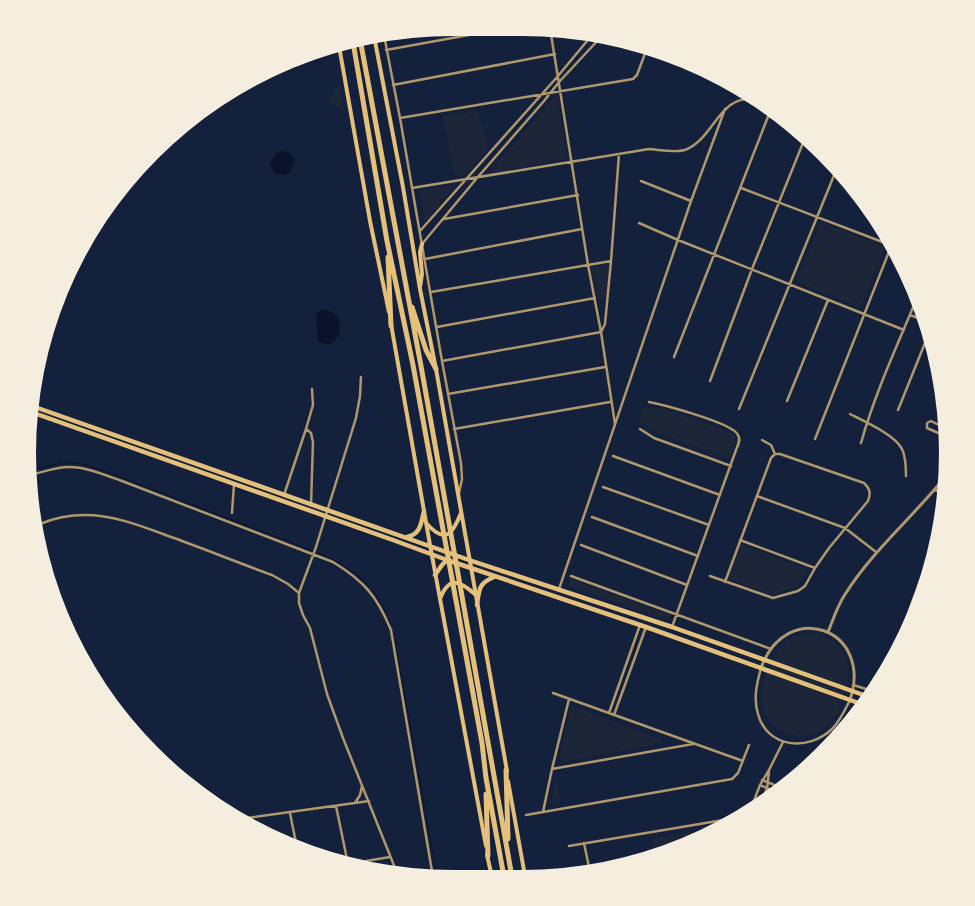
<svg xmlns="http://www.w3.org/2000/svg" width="975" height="906" font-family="Jost,sans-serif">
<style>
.green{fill:#1d2539}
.water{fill:#0b132b}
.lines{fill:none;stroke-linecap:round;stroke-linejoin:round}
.stream{stroke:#0b132b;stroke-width:1}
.minor{stroke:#b1986c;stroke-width:2.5}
.tertiary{stroke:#b1986c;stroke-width:3}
.secondary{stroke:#e5c07b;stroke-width:4}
.primary{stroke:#e5c07b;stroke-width:4.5}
.motorway{stroke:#e5c07b;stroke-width:5}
</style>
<rect width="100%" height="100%" fill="#14213d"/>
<path class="green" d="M339,83L344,110L331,103L330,97Z
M556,96L558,98L567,159L493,172L490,171Z
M478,111L488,148L465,175L455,177L443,116Z
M456,185L425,222L419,191Z
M821,222L885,248L860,308L796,281Z
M609,265L606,299L599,301L592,267Z
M645,404L648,408H663L734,434C736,442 733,449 730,457L726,458L655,432L643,423H639Z
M741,544L807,569L799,585L773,595L728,579Z
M571,579L671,615L669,621L568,586Z
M807,633C812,633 818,633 823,635C823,635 829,638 829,639C837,643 843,649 846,658C854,678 841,712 827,726C818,735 804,738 792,735C783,733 775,728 770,721C765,715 762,708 762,700C761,679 773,647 793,637C797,635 803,634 807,633Z
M573,706L662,740L660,744L563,762L559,759L570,709Z
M557,773L560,803L555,804L551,803Z
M709,829L708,834L655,857L652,839Z"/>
<path class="water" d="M280,151C288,151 292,154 295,161L290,172L286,175L275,174L270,163L275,155Z
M321,310C325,310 330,310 333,313C344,318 341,341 330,344C325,345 322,343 318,340L316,315L318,312Z"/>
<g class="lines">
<path class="stream" d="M30,470L62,463H78L94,467L321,554C357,571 380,589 391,628
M393,632L395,640L437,877"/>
<path class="minor" d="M550,28L588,265L601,332L615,424
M384,35L400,118L442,361L461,463L462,479L459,493
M386,50L491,31
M393,85L555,54
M769,116L792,126
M400,118L633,79L637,75L647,48
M641,181L691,201
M412,188L649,149C661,150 674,153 685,150C714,139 719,94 755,99
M741,188L893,246
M444,219L578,195
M639,223L678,240L904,330
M420,231L558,76L592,35
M422,244L477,178L544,101L559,82L601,37
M425,259L582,229
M431,292L611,261
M910,315L926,321
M437,327L595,298
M674,357L771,109
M442,361L601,332L605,324L611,261L619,154
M361,377L360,396L356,418L316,547L299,593V603L303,615L310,628L327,694L343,738L397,873
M710,381L752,269L805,138
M448,394L605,367
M787,401L828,300
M649,402C664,405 733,423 738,435C741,440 738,445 736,450L672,627
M739,409L837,168
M898,410L929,333
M850,414C864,421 895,435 902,449C906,457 906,467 906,476
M945,428L931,421L927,423V428L945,436
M306,429L311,433L313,442L311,505
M454,429L610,402
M640,429L654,438L731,466
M815,439L892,244
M762,440L771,445L775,454
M861,443C875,393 897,346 917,298
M613,456L720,495
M30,475C43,472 56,467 69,467C87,467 105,475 122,481L333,562C364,581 377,596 391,630L433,877
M603,487L709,525
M935,490L944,494
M284,495L306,429L313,405L312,389
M757,496L845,528L876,552
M232,513L234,484
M592,517L698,556
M40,524C54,518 69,515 85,515C116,515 146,528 174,538C207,550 239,563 272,575L288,584L299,593
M740,540L815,568
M581,545L687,585
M571,576L771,649
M710,576L773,598L798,591L805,586L815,568L829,548L868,501C871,493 870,489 864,483L780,454H775
M725,582L771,458L775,454
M559,589L691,201L725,109
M891,661L938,531
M761,668C757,683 753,698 758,714C767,748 808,752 832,729C840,721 845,710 850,700
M853,685L873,691
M553,693L743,761
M609,713L640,625
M614,715L646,627
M552,769L693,744
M762,780L782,788
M760,785L776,792
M762,802L767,788L769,772
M355,803L360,795L362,786
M336,806L348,864
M750,811L760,785L769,770L783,742
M543,812L552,769L569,699
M290,813L297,848
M526,815L732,779L738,773L749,745
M240,819L369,801
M714,831L718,821
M584,843L590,872
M569,846L741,817
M348,864L390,857"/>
<path class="tertiary" d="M828,632C833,620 837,607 844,596C872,551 913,517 946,476
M761,668C786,598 874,628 850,700"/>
<path class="secondary" d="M380,35L384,38
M374,36L403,187L420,289L436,369L507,771
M339,46L370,221L389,312
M420,287L422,274L420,252L422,244
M391,324L430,545L486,846
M427,524C446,545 453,533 461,513
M440,599C449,575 460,581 476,595
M508,781L525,876
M487,855L492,877"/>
<path class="primary" d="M32,406L469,560L672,627L869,697
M31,412L393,540L447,560L646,627L864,705
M407,537C421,534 421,523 424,511
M435,575L442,565L447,560
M477,605C479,589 479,583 494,577"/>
<path class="motorway" d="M360,39L421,366L512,877
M353,42L387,241L413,365L482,743L486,778L504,877
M388,257L391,326
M412,307L426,350L436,369
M506,770L508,839
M486,794L488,856"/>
</g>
<path d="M0 0H975V906H0ZM453 36H522A417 417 0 0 1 939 453V453A417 417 0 0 1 522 870H453A417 417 0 0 1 36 453V453A417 417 0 0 1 453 36Z" fill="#f5edde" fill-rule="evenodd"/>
</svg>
